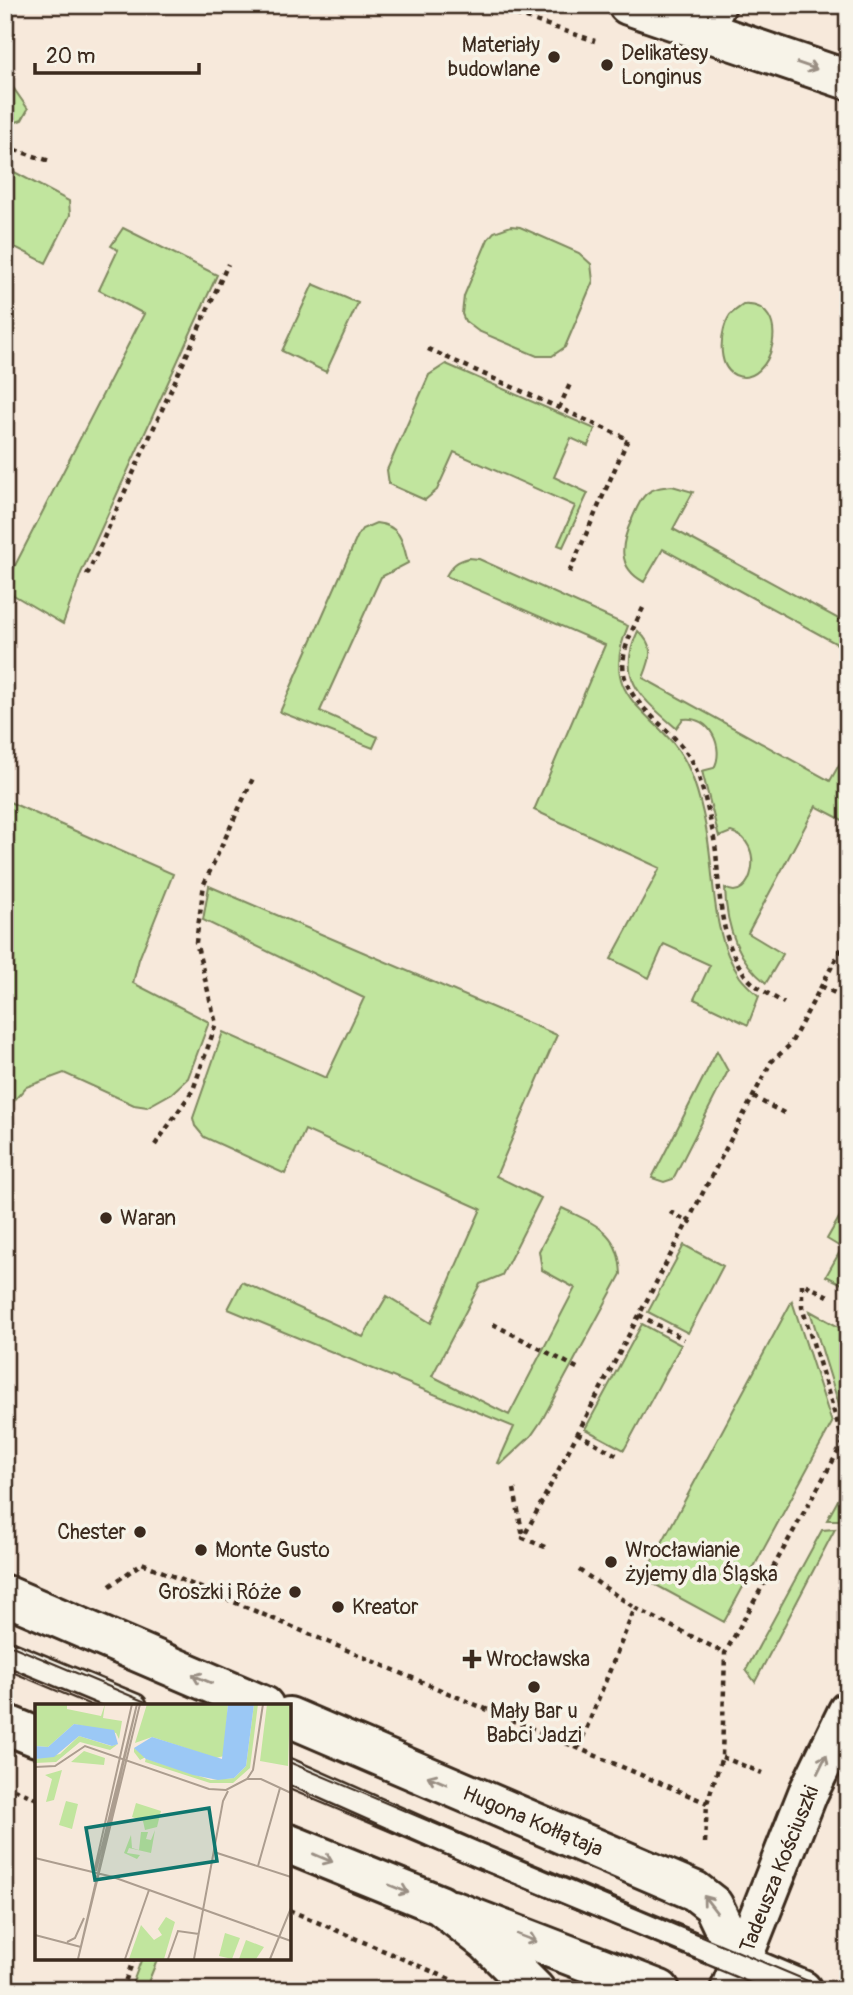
<svg xmlns="http://www.w3.org/2000/svg" width="853" height="1995" font-family="Pangolin,sans-serif">
<style>
.green{fill:#c1e59e;stroke:#7e885e;stroke-width:2}
.lines{fill:none;stroke-linecap:round;stroke-linejoin:round}
.lane-casing{stroke:#3b2a1e;stroke-width:28}
.street-casing{stroke:#3b2a1e;stroke-width:44}
.secondary-casing{stroke:#3b2a1e;stroke-width:44}
.path{stroke:#3b2a1e;stroke-width:4.5;stroke-dasharray:5 5;stroke-linecap:butt}
.lane{stroke:#f7f3e8;stroke-width:23}
.street{stroke:#f7f3e8;stroke-width:38}
.secondary{stroke:#f7f3e8;stroke-width:38}
.tram{stroke:#3b2a1e;stroke-width:2}
.oneway{stroke:#998e83}
.poi-dot{fill:#3b2a1e;stroke:#f7f3e8;stroke-width:2.5}
.labels{text-anchor:middle;stroke-width:7;stroke-linejoin:round;paint-order:stroke}
.poi-label{font-size:21px;fill:#3b2a1e;stroke:#f7f3e8;text-anchor:start}
.street-label{font-size:21px;fill:#3b2a1e;stroke:#f7f3e8}
.inset-road{fill:none;stroke:#ac9d8f;stroke-width:2}
.view{fill:#0f766e;fill-opacity:0.15;stroke:#0f766e;stroke-width:3.5}
.inset-edge{fill:none;stroke:#3b2a1e;stroke-width:3.5}
</style>
<rect width="100%" height="100%" fill="#f7e9db"/>
<filter id="ink" filterUnits="userSpaceOnUse"><feTurbulence type="fractalNoise" baseFrequency=".0143" numOctaves="2"/><feDisplacementMap in="SourceGraphic" scale="14" xChannelSelector="R" yChannelSelector="G"/><feConvolveMatrix kernelMatrix="1 2 1 2 8 2 1 2 1" color-interpolation-filters="sRGB"/></filter>
<g filter="url(#ink)">
<path class="green" d="M5,76L28,109L22,120L5,126Z
M5,167L69,201L70,215L46,263L5,242Z
M511,226L520,227L579,253L591,264L593,281L565,347L552,356H537L478,331L465,321L462,314L464,296L488,239L494,232Z
M123,228L217,275L81,573L63,624L5,590V585L144,314L99,290L118,250L111,246Z
M313,284L358,303L326,372L282,351Z
M743,305C795,301 772,391 735,375C716,366 720,329 730,315C734,311 739,308 743,305Z
M446,364L595,429L588,446L571,438L554,477L588,493L563,547L558,545L575,506L454,452L437,490L425,500L389,484L387,470L429,375Z
M672,486L693,492L673,529L848,624V650L663,549L644,582C616,567 621,543 632,519C636,510 639,501 646,494C653,488 662,487 672,486Z
M376,523C401,525 403,543 408,563L381,577L320,711L378,737L373,748L280,712L358,535L362,529Z
M469,558L479,559L628,626C594,707 665,710 690,771C702,801 708,833 711,865C715,904 717,943 740,977C745,984 752,990 759,996L748,1025L694,999L710,965L664,944L649,978L611,959L660,868L534,810L605,645L446,576C452,565 457,561 469,558Z
M638,631C656,647 651,658 643,678L830,781L848,749V823L816,806L748,933L783,954L766,983C737,960 726,925 725,888C752,905 767,841 731,832L719,837L702,771L714,768C725,748 710,715 683,719L676,728C642,698 615,679 638,631Z
M5,800L173,874L139,959L133,983L209,1022L188,1078L172,1093L147,1107L134,1105L64,1073L26,1087L5,1111Z
M209,886L557,1035L496,1176L541,1198L502,1275L480,1284L432,1376L509,1415L575,1288L542,1270L539,1251L562,1208C596,1225 619,1231 621,1274L542,1420L531,1436L501,1464L498,1463L514,1427L228,1309L242,1282L363,1337L387,1296L431,1323L481,1209L305,1130L285,1174L204,1137L195,1126L193,1118L223,1032L326,1078L364,998L203,920Z
M717,1051L728,1071L673,1179L664,1182L652,1178Z
M848,1202V1287L826,1276L842,1248L827,1239Z
M684,1245L723,1266L688,1333L648,1312Z
M792,1301L832,1423L724,1622L643,1578Z
M810,1311L848,1332V1393L840,1408Z
M642,1324L681,1345L624,1450L585,1429Z
M848,1482V1520H827Z
M835,1529L755,1682L746,1670L822,1530Z
M142,1958H158L145,1990H130Z"/>
<g class="lines">
<g class="lane-casing">
<path id="lane" d="M5,1652L135,1706
M289,1771L476,1854L741,1964"/>
</g>
<g class="street-casing">
<path id="street" d="M703,31L716,5
M452,1910L660,1990"/>
</g>
<g class="secondary-casing">
<path id="secondary" d="M628,5L848,80
M5,1595L264,1706
M289,1717L695,1891L713,1905L741,1964L802,1990
M5,1724L37,1737
M289,1844L440,1905L487,1942L535,1990
M730,1990L808,1793L848,1711"/>
</g>
<path class="path" d="M488,5L595,41
M5,147L50,161
M428,349L628,439L569,573
M559,408L570,384
M87,575L228,264
M643,608C633,629 618,654 625,678C635,713 680,731 696,769C703,787 714,833 716,852C720,895 719,938 745,975C754,987 771,995 784,1003
M821,986L845,998
M753,1097L784,1113
M155,1145L193,1090L216,1024L196,942L204,884L254,776
M670,1212L695,1225
M828,1296L802,1283V1307L843,1441
M639,1315L684,1339
M493,1324L581,1370
M577,1433L620,1457
M514,1489L523,1537
M545,1547L523,1538L771,1062L790,1045L848,936
M579,1570L635,1608
M110,1586L142,1563L707,1803
M579,1747L635,1608L725,1653
M722,1757L762,1773
M5,1785L37,1799
M705,1843L707,1803L722,1757L725,1653L848,1434
M289,1910L452,1980
M122,1990L134,1958"/>
<use href="#lane" class="lane"/>
<use href="#street" class="street"/>
<use href="#secondary" class="secondary"/>
<path class="tram" d="M5,1643L155,1706
M5,1669L93,1706
M289,1762L829,1990
M289,1789L767,1990"/>
</g>
<defs><path id="oneway-shaft" d="M-6 0H5M1.5-3L5.5 0L1.5 3" fill="none" stroke-width="1.6" stroke-linecap="round" stroke-linejoin="round" transform="scale(1.75)"/></defs>
<g class="oneway">
<use href="#oneway-shaft" transform="translate(807 66) rotate(19)"/>
<use href="#oneway-shaft" transform="translate(202 1679) rotate(-157)"/>
<use href="#oneway-shaft" transform="translate(822 1764) rotate(-64)"/>
<use href="#oneway-shaft" transform="translate(437 1780) rotate(-157)"/>
<use href="#oneway-shaft" transform="translate(323 1858) rotate(23)"/>
<use href="#oneway-shaft" transform="translate(399 1889) rotate(22)"/>
<use href="#oneway-shaft" transform="translate(710 1904) rotate(-128)"/>
<use href="#oneway-shaft" transform="translate(527 1938) rotate(21)"/>
</g>
</g>
<g class="poi-dot">
<circle cx="554" cy="57" r="7"/>
<circle cx="607" cy="65" r="7"/>
<circle cx="106" cy="1218" r="7"/>
<circle cx="140" cy="1532" r="7"/>
<circle cx="201" cy="1550" r="7"/>
<circle cx="611" cy="1562" r="7"/>
<circle cx="295" cy="1592" r="7"/>
<circle cx="338" cy="1607" r="7"/>
<path d="M468.5 1648.5h7v7h7v7h-7v7h-7v-7h-7v-7h7z"/>
<circle cx="534" cy="1687" r="7"/>
</g>
<g class="labels">
<g class="poi-label">
<text x="540" y="52" text-anchor="end">Materiały<tspan x="540" dy="24">budowlane</tspan></text>
<text x="621" y="60">Delikatesy<tspan x="621" dy="24">Longinus</tspan></text>
<text x="120" y="1225">Waran</text>
<text x="126" y="1539" text-anchor="end">Chester</text>
<text x="215" y="1557">Monte Gusto</text>
<text x="625" y="1557">Wrocławianie<tspan x="625" dy="24">żyjemy dla Śląska</tspan></text>
<text x="281" y="1599" text-anchor="end">Groszki i Róże</text>
<text x="352" y="1614">Kreator</text>
<text x="486" y="1666">Wrocławska</text>
<text x="534" y="1718" text-anchor="middle">Mały Bar u<tspan x="534" dy="24">Babci Jadzi</tspan></text>
</g>
<g class="street-label">
<text transform="translate(533 1821) rotate(23)" y="7">Hugona Kołłątaja</text>
<text transform="translate(779 1869) rotate(-68)" y="7">Tadeusza Kościuszki</text>
</g>
</g>
<g transform="translate(35 1704)">
<rect width="256" height="256" fill="#f7e9db"/>
<path d="M0,0H32V5L66,12L70,0L68,14L87,17L84,35L81,29L39,20L13,43L0,42ZM112,0H193L189,52L181,54L117,33L100,39ZM219,0H223L215,64L198,79H175L110,58L111,53L105,56L99,48V44L112,53V55L176,76L199,74L211,62ZM232,0H255L253,62L225,57ZM44,32L76,42L83,40L75,46L45,38L21,58L0,59V55L25,50ZM49,47L70,54L69,61L36,58ZM27,66L19,96L11,98L17,75L10,71ZM31,97L43,100L37,125L24,121ZM101,99L126,107L122,123L110,126L108,117L97,113ZM120,126L116,149L94,144L92,149L105,151L102,155L89,149L96,131L97,144L104,146L106,128H113L111,135L116,136ZM131,213L140,218L129,255H94L106,221L119,236L127,231L123,225ZM190,229L205,234L197,255L184,252ZM211,236L229,243L221,255H204Z" fill="#c1e59e"/>
<path d="M193,0H219L211,62L199,74L183,76L158,71L111,55L99,44L117,33L187,55ZM39,20L79,26L83,40L77,42L44,32L19,53L0,55V42L13,43Z" fill="#9bc8f5"/>
<path class="inset-road" d="M0,63L20,62L50,42L174,85L191,86L212,75L218,66L228,0M212,75H226L256,89M179,148L256,173M0,154L78,173L256,237M223,162L245,84M61,167L102,0M59,168L97,0M0,231L46,243M32,238L40,234L49,214M43,255L105,0M43,255L102,0M90,255L114,186M133,255L143,227L164,230M159,255L188,97L193,87M235,255L256,204"/>
<path class="view" d="M174,104L182,157L60,176L51,124Z"/>
<rect width="256" height="256" class="inset-edge"/>
</g>
<rect width="853" height="1995" fill="none" stroke="#f7f3e8" stroke-width="28"/>
<rect x="14" y="14" width="825" height="1967" fill="none" stroke="#3b2a1e" stroke-width="2.5" filter="url(#ink)"/>
<path d="M35 63v10h164v-10" fill="none" stroke="#3b2a1e" stroke-width="3.5"/>
<text x="46" y="63" font-size="21" fill="#3b2a1e" stroke="#f7f3e8" stroke-width="5" paint-order="stroke">20 m</text>
</svg>
